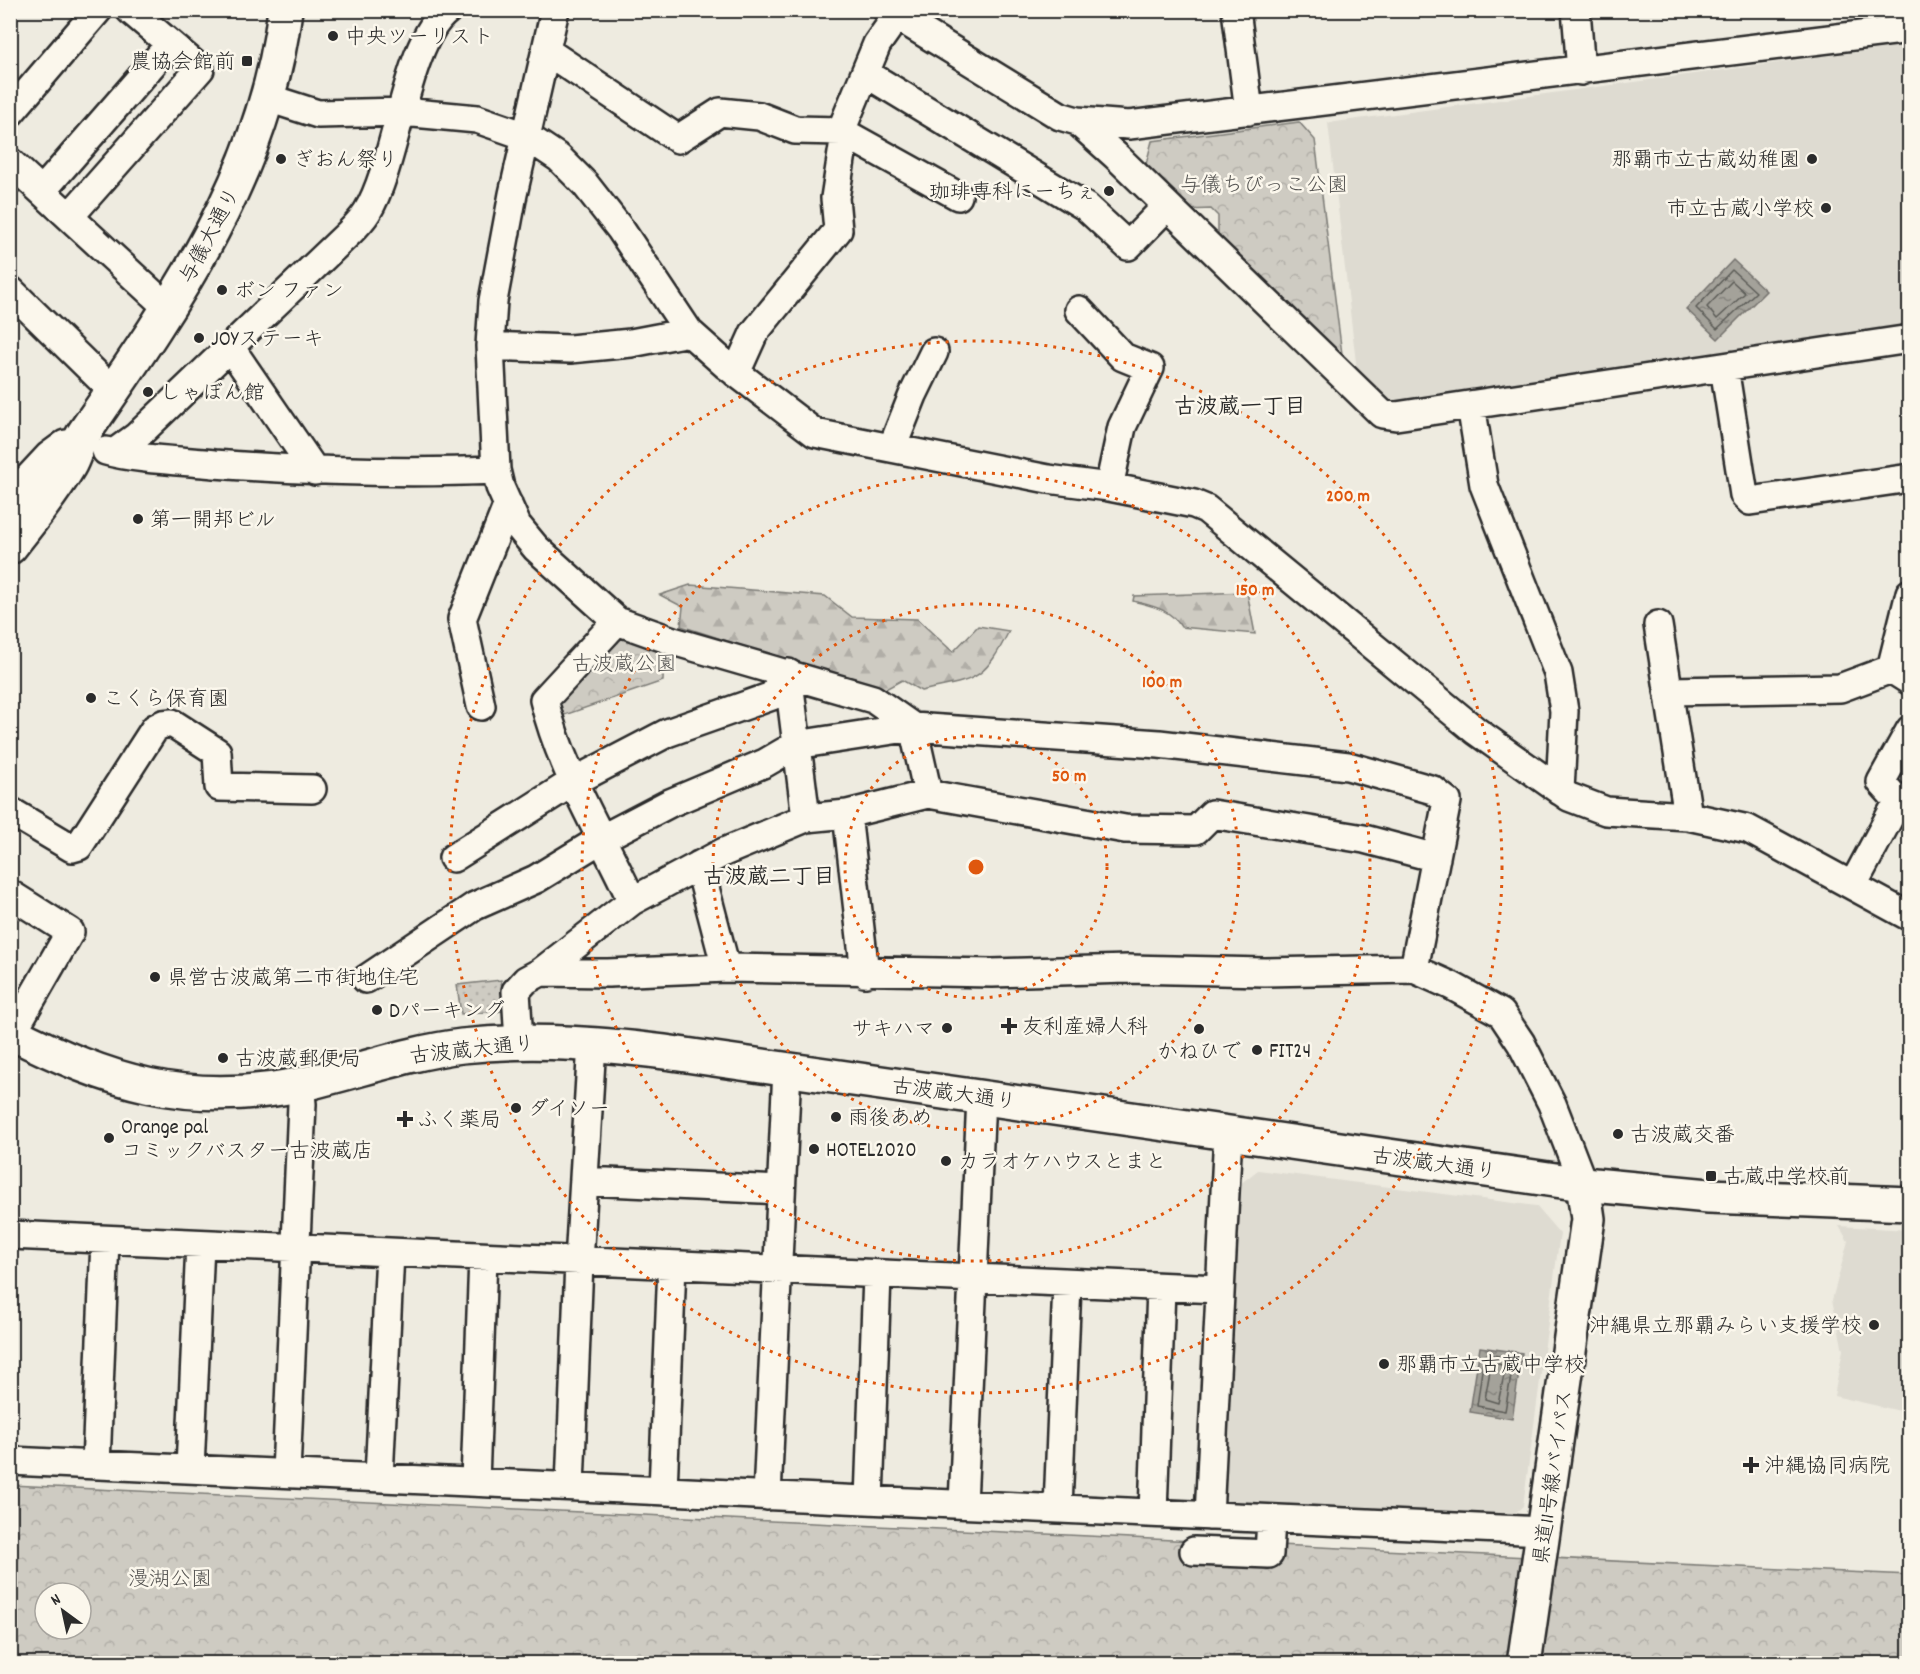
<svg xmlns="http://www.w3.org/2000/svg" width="1920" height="1674" font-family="Dekko,'Klee One',sans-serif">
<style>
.built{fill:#dedbd1}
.grass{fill:url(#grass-dots);stroke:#7c7b76;stroke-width:1.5}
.forest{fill:url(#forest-firs);stroke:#7c7b76;stroke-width:1.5}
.park{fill:url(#park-crowns);stroke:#7c7b76;stroke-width:1.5;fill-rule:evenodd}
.water{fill:url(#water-ripples);stroke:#74726e;stroke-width:1.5}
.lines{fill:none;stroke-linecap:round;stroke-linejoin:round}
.shore{stroke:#5b5b57;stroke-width:1.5}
.minor-casing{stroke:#2b2b2b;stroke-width:32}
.major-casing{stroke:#2b2b2b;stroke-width:38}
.highway-casing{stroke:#2b2b2b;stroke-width:38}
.minor{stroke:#fbf7ec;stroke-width:27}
.major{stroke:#fbf7ec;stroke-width:33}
.highway{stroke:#fbf7ec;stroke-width:33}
.ring{fill:none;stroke:#df570e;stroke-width:3;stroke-dasharray:3 6}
.poi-dot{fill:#2b2b2b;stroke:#fbf7ec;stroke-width:2}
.labels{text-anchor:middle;stroke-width:5;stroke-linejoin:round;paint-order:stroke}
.poi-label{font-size:21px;fill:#2b2b2b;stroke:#fbf7ec;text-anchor:start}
.park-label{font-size:21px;fill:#545351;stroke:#fbf7ec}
.street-label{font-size:21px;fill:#2b2b2b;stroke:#fbf7ec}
.neighbourhood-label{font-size:22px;font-weight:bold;fill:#2b2b2b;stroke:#fbf7ec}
.centre{fill:#df570e;stroke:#fbf7ec;stroke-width:3}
.ring-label{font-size:18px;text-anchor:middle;font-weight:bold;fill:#df570e;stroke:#fbf7ec;stroke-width:5;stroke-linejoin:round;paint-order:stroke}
</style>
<defs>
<pattern id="grass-dots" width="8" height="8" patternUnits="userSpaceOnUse" patternTransform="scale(1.5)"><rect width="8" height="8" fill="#cecbc2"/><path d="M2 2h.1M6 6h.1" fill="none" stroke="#b1aea7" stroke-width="1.8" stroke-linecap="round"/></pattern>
<pattern id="forest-firs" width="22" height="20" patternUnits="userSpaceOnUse" patternTransform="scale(1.5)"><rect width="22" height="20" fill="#cecbc2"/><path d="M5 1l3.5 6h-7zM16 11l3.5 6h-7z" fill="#b1aea7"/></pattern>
<pattern id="park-crowns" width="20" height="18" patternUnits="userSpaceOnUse" patternTransform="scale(1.5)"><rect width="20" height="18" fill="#cecbc2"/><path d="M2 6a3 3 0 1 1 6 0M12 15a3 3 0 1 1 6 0" fill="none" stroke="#b1aea7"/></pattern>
<pattern id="water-ripples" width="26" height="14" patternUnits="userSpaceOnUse" patternTransform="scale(1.5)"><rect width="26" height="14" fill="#a4a29a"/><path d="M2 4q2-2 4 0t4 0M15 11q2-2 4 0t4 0" fill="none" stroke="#86847e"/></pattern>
</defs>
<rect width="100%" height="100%" fill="#eeebe0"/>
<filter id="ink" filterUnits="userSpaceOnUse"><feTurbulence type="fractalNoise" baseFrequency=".0167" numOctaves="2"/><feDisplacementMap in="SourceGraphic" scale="12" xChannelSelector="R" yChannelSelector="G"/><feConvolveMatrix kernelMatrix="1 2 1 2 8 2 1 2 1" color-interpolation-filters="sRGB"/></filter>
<g filter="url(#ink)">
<path class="built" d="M1909,45V324L1395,401L1385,399L1357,371L1328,123Z
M1258,1170L1536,1206L1560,1234L1523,1506L1510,1518L1227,1504L1220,1494L1235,1188Z
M1839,1226L1909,1230V1413L1834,1396L1843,1350L1832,1300L1848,1241Z"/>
<path class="grass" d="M501,980L504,1011L461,1014L457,985Z"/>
<path class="forest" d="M690,585L825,596L852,617L917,619L953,652L978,626L1009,631C983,683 975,679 921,691L902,680L882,691L681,626L683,607L660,595Z
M1247,592L1255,634L1181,627C1171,609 1152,606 1133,601L1134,596Z"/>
<path class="park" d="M1299,122L1315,140L1343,362L1218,241V216L1211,209L1186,210L1145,168L1152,141Z
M617,629L664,643L663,681L553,719L555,691Z
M11,1485L1910,1575L1909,1664H11ZM45,1593H81V1629H45Z"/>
<path class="water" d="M1733,260L1766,291L1718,339L1686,309Z
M1480,1347L1522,1353L1512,1419L1470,1412Z"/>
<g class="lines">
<path class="shore" d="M1732,270L1756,292L1717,329L1696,308Z
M1732,281L1745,293L1717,319L1707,307Z
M1488,1354L1514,1359L1505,1411L1477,1406L1484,1356Z
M1494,1363L1506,1366L1498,1403L1485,1399L1491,1365Z"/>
<g class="minor-casing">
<path id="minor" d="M555,10L513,194L493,301L490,346L496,470L500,487L517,525L536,548L617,621L673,641L873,699L913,727L928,794
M887,10L1060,116L1077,121L1129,125L1910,29
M1236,10L1249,111
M1576,10L1581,71
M548,52L678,139L720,112L759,116L795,130L841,131L958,196
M867,74L1086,207L1128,246L1166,207
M268,98L318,114L403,112L477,119L526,136L559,158L585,184L621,230L689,332L726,365L815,433L1048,479L1109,487L1194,504L1206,509L1476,731L1569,797L1606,811L1688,816L1748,829L1910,917
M10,113L98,10
M1077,121L1116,156L1382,414L1396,416L1910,339
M841,131L877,44L901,10
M10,162L169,309
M42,191L170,44
M70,216L200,69L130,10
M10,290L114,392
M1079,310L1123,357L1150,368L1122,427L1109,487
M490,346L570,349L631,343L689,332
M230,347L315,471
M1724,367L1744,495L1750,501L1910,478
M736,373L754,333L838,230L835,198L845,134
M1471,405L1484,485L1558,673L1564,711L1560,791
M892,448L913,395L934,352
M106,451C133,459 184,461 214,464C309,471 402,474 496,470
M114,453L136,437L349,233C355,227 362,220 367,212C398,162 405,42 448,10
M617,621L544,700C561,771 602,835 632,901
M1658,625L1688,816
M1891,669L1910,593
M788,673L806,818
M1668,691L1840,688L1891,669L1910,681
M481,706L462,619L508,504
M10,811L72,848L79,846L155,728L163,724L172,723L217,752L219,787L312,789
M847,814L865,973
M453,858L573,782L667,733L772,696L788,673
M699,865L726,968
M1853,885L1898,801L1881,782L1910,730
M10,894L70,932L12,1033
M541,972L608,973L726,968L992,973L1128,969L1265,972L1414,969L1452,986L1501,1013L1521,1043L1552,1104L1583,1184
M366,979L475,906L536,879L603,838L670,803L765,763L796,745L913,727L1159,744L1348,766L1433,790L1447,801L1414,969
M519,1042L516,991L526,980L541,972L632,901L724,852L806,818L847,814L928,794L1125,829L1196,830L1212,814L1364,839L1436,858
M585,1181L780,1190
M10,1235L1219,1289
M10,1461L1543,1531
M96,1465L105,1240
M190,1469L200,1244
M286,1473L302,1104L300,1084
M379,1477L390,1253
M475,1482L483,1257
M570,1486L579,1262L592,1043
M663,1490L672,1265
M767,1496L787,1069
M869,1500L877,1275
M963,1504L981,1097
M1058,1508L1067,1284
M1153,1513L1161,1288
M1209,1516L1228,1132
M1194,1551L1269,1554L1271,1519"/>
</g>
<g class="major-casing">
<path id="major" d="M1524,1664L1588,1219L1583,1184"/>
</g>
<g class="highway-casing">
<path id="highway" d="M10,502L51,458L66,447
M10,547C30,521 52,495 69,466C75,456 77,443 84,433C174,303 266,172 285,10
M10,1032C109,1082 186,1107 298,1085C354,1073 405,1053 462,1046C535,1038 606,1044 679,1054L1583,1184L1709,1196L1910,1204"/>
</g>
<use href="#minor" class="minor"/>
<use href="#major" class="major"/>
<use href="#highway" class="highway"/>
</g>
</g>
<g class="ring">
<circle cx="976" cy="867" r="131"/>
<circle cx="976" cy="867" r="263"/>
<circle cx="976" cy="867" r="394"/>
<circle cx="976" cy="867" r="526"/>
</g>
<g class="poi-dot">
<circle cx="333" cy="36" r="6"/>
<rect x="241" y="55" width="12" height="12" rx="3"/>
<circle cx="281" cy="159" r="6"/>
<circle cx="1812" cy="159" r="6"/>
<circle cx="1109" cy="191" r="6"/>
<circle cx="1826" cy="208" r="6"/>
<circle cx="222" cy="290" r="6"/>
<circle cx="199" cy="338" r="6"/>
<circle cx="148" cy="392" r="6"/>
<circle cx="138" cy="519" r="6"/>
<circle cx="91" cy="698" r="6"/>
<circle cx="155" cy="977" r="6"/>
<circle cx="377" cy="1010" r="6"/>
<path d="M1006 1017h6v6h6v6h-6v6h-6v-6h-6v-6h6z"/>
<circle cx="947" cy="1028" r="6"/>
<circle cx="1199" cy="1029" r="6"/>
<circle cx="1257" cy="1050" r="6"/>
<circle cx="223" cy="1058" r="6"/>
<circle cx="516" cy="1108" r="6"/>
<circle cx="836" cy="1117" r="6"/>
<path d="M402 1110h6v6h6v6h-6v6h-6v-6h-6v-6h6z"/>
<circle cx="1618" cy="1134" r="6"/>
<circle cx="109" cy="1138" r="6"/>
<circle cx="814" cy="1149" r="6"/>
<circle cx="946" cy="1161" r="6"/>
<rect x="1705" y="1170" width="12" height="12" rx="3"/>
<circle cx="1874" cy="1325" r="6"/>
<circle cx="1384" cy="1364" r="6"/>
<path d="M1748 1456h6v6h6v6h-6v6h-6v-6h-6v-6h6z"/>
</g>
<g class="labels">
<g class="poi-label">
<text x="345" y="43">中央ツーリスト</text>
<text x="235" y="68" text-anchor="end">農協会館前</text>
<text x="293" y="166">ぎおん祭り</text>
<text x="1800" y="166" text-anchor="end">那覇市立古蔵幼稚園</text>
<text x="1097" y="198" text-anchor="end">珈琲専科にーちぇ</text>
<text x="1814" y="215" text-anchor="end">市立古蔵小学校</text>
<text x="234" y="297">ボン ファン</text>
<text x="211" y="345">JOYステーキ</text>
<text x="160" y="399">しゃぼん館</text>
<text x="150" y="526">第一開邦ビル</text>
<text x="103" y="705">こくら保育園</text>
<text x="167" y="984">県営古波蔵第二市街地住宅</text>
<text x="389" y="1017">Dパーキング</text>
<text x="1022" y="1033">友利産婦人科</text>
<text x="935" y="1035" text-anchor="end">サキハマ</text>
<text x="1269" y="1057">FIT24</text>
<text x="1199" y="1058" text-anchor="middle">かねひで</text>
<text x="235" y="1065">古波蔵郵便局</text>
<text x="528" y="1115">ダイソー</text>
<text x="848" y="1124">雨後あめ</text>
<text x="417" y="1126">ふく薬局</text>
<text x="121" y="1133">Orange pal<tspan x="121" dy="24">コミックバスター古波蔵店</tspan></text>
<text x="1630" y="1141">古波蔵交番</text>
<text x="826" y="1156">HOTEL2020</text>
<text x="958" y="1168">カラオケハウスとまと</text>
<text x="1723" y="1183">古蔵中学校前</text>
<text x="1862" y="1332" text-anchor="end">沖縄県立那覇みらい支援学校</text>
<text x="1396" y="1371">那覇市立古蔵中学校</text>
<text x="1764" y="1472">沖縄協同病院</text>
</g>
<g class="park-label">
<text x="1264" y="191">与儀ちびっこ公園</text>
<text x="624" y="670">古波蔵公園</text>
<text x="170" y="1585">漫湖公園</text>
</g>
<g class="street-label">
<text transform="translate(209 235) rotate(-62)" y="7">与儀大通り</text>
<text transform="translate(472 1049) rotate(-6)" y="7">古波蔵大通り</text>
<text transform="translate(954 1093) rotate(8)" y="7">古波蔵大通り</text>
<text transform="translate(1434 1163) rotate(8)" y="7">古波蔵大通り</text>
<text transform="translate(1552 1477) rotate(-82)" y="7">県道11号線バイパス</text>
</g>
<g class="neighbourhood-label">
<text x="1240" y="413">古波蔵一丁目</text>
<text x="769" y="883">古波蔵二丁目</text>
</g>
</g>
<circle cx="976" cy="867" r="9" class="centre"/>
<g class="ring-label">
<text x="1348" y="501">200 m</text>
<text x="1255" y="595">150 m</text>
<text x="1162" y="687">100 m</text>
<text x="1069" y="781">50 m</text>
</g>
<rect width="1920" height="1674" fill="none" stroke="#fbf7ec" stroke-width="36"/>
<rect x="18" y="18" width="1884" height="1638" fill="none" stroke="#2b2b2b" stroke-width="2" filter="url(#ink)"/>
<g transform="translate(63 1611) rotate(327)"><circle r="28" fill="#fbf7ec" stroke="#a8a59f" stroke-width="1.5"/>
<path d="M0-4.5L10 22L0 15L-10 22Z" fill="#2b2b2b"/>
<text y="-9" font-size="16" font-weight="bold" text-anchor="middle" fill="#2b2b2b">N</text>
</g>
</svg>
